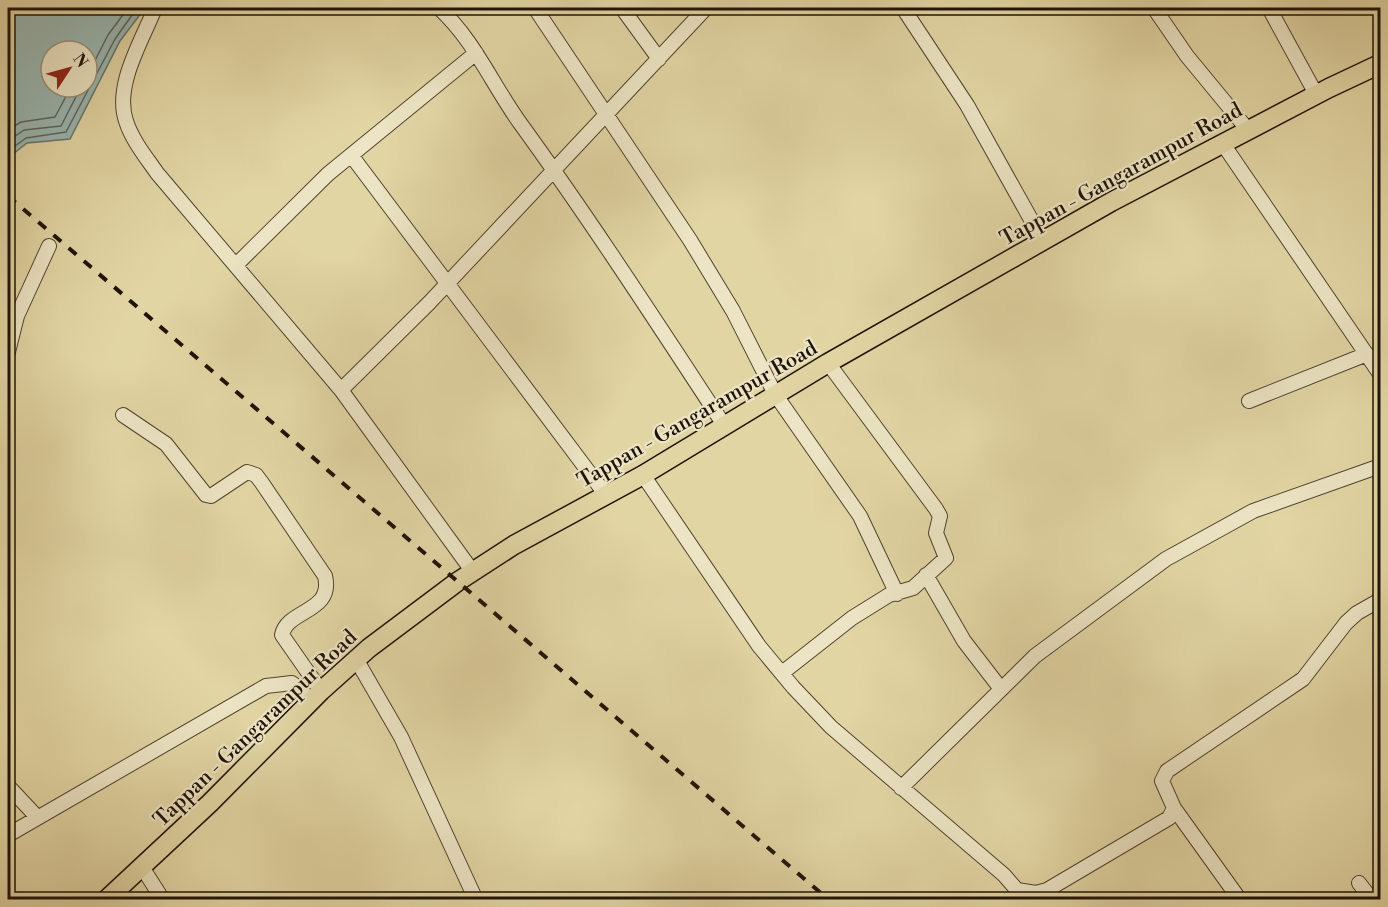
<svg xmlns="http://www.w3.org/2000/svg" width="1388" height="907" font-family="'Libre Bodoni',serif">
<style>
.water{fill:#99b6b1;stroke:#68756d;stroke-width:1.5;fill-rule:evenodd}
.lines{fill:none;stroke-linecap:round;stroke-linejoin:round}
.shore{stroke:#5c645c;stroke-width:1.5}
.minor-casing{stroke:#50442e;stroke-width:16}
.major-casing{stroke:#1f1307;stroke-width:21}
.minor{stroke:#ece4c4;stroke-width:14}
.major{stroke:#e2d5a4;stroke-width:18}
.rail{stroke:#1f1307;stroke-width:4;stroke-dasharray:10 10;stroke-linecap:butt}
.labels{text-anchor:middle;stroke-width:4.5;stroke-linejoin:round;paint-order:stroke}
.street-label{font-size:21px;fill:#1f1307;stroke:#ece4c4}
</style>
<rect width="100%" height="100%" fill="#e2d5a4"/>
<filter id="stains"><feTurbulence type="fractalNoise" baseFrequency=".00333" numOctaves="4"/><feColorMatrix values="0 0 0 0 .2 0 0 0 0 .09 0 0 0 0 .02 0 0 0 .5 -.17"/></filter>
<radialGradient id="worn" r=".72"><stop offset=".6" stop-color="#630" stop-opacity="0"/><stop offset="1" stop-color="#630" stop-opacity=".3"/></radialGradient>
<path class="water" d="M8,8H145L120,41L70,139L27,143L8,158ZM51,51H87V87H51Z"/>
<g class="lines">
<path class="shore" d="M87,76L108,35L128,8
M8,130L21,122L55,117L71,87
M8,141L24,130L61,126L81,87
M8,151L26,138L66,132L115,39L137,8"/>
<g class="minor-casing">
<path id="minor" d="M155,8C142,41 114,85 126,121C132,140 146,157 157,173L341,390L473,572
M439,8C474,40 492,84 520,123C591,221 657,323 724,425
M535,8L690,240L733,311L775,394L860,516L897,594
M622,8L659,59
M903,8L967,105L1043,241
M1154,8L1187,56L1248,130
M1269,8L1316,94
M1223,144L1380,374
M351,155L606,495
M237,264L328,174L476,53
M8,352L17,316L49,246
M341,390L429,303L706,8
M1249,401L1367,354
M123,415L166,444L206,495L211,496L247,472L256,475L262,483L325,576C334,613 287,609 282,635L321,691
M643,475L759,646L793,687L831,727L1004,875L1017,890L1019,900
M926,575L964,641L1001,689
M356,659L401,737L476,900
M782,673L852,618L889,595L913,588L946,558L936,533L940,516L936,509L828,363
M8,786L37,817
M901,788L1035,656L1166,559L1253,511L1380,466
M1174,808L1240,900
M8,835L266,686L292,683L311,700
M142,867L163,900
M1359,883L1372,900
M1017,890L1036,893L1047,890L1169,818L1174,808L1162,781L1167,771L1303,679L1346,623L1357,613L1380,600"/>
</g>
<g class="major-casing">
<path id="major" d="M106,900L210,803L321,691L369,648L457,582L514,545L643,475L828,363L1111,202L1329,88L1380,64"/>
</g>
<use href="#minor" class="minor"/>
<use href="#major" class="major"/>
<path class="rail" d="M8,196L829,900"/>
</g>
<g class="labels">
<g class="street-label">
<text transform="translate(1121 174) rotate(-29)" y="7">Tappan - Gangarampur Road</text>
<text transform="translate(697 414) rotate(-30)" y="7">Tappan - Gangarampur Road</text>
<text transform="translate(255 728) rotate(-44)" y="7">Tappan - Gangarampur Road</text>
</g>
</g>
<rect width="1388" height="907" fill="none" stroke="#e2d5a4" stroke-width="30"/>
<rect x="9" y="9" width="1370" height="889" fill="none" stroke="#1f1307" stroke-width="3"/>
<rect x="15" y="15" width="1358" height="877" fill="none" stroke="#1f1307" stroke-width="1.5"/>
<g transform="translate(69 69) rotate(54)"><circle r="28" fill="#ece4c4" stroke="#9a9078" stroke-width="1.5"/>
<path d="M0-4.5L10 22L0 15L-10 22Z" fill="#8f2418"/>
<text y="-9" font-size="16" font-weight="bold" text-anchor="middle" fill="#1f1307">N</text>
</g>
<rect width="100%" height="100%" filter="url(#stains)"/>
<rect width="100%" height="100%" fill="url(#worn)"/>
</svg>
